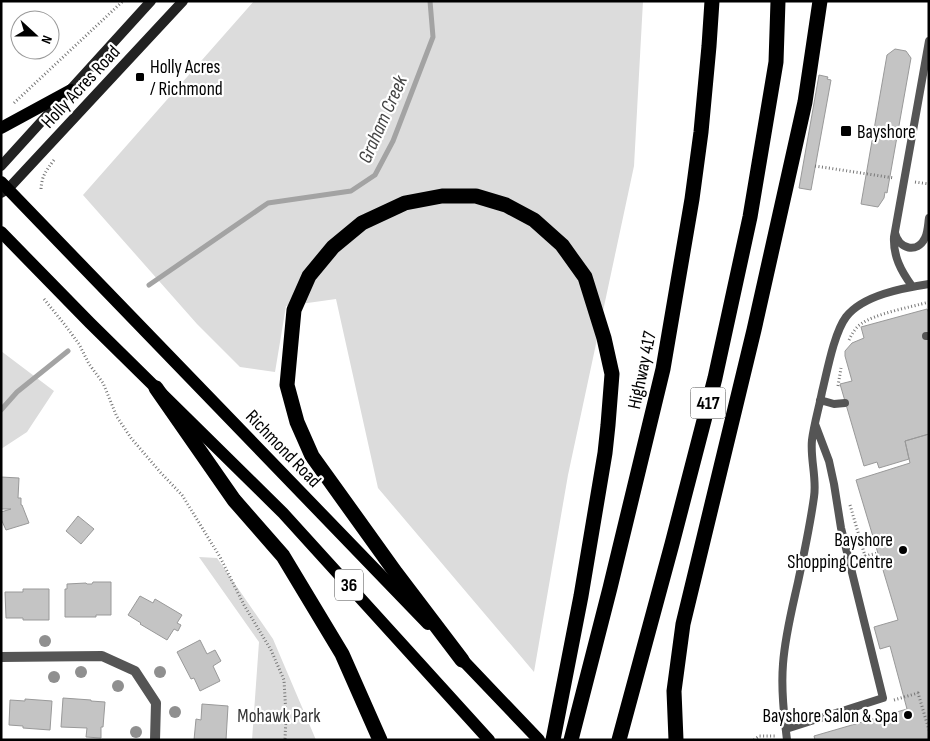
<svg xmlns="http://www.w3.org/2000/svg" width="930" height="741" font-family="'Sofia Sans Condensed',sans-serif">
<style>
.green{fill:#dcdcdc}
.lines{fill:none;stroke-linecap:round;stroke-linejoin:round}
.stream{stroke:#a3a3a3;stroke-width:5}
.building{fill:#c4c4c4;stroke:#999}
.path{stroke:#777;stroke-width:3;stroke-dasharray:1 2.5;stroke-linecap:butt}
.lane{stroke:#555;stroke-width:8}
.street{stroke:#555;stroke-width:10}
.secondary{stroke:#222;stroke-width:10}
.primary{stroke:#000;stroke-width:12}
.highway{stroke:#000;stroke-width:15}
.tree{fill:#8f8f8f}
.poi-dot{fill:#000;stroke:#fff;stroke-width:2}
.labels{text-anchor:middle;stroke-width:4.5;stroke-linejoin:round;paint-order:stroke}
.shield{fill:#fff;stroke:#4c4c4c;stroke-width:1}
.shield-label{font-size:18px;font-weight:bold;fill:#000}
.poi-label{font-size:19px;fill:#000;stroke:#fff;text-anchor:start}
.street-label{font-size:19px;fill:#000;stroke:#fff}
.park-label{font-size:19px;fill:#333;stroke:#fff}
.water-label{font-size:20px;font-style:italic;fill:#444;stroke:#fff}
</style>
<rect width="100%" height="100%" fill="#fff"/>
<path class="green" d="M254,1H643L634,166L568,475L534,672L378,488L336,299L286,306L275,372L240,367L197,324L83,195Z
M1,351L54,391L27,432L1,449Z
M199,557L217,558L273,639L316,740H252L259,642Z"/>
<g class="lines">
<path class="stream" d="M149,285L268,203L351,191L375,175L393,141L433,37L430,1
M1,410L17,392L68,351"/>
</g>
<path class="building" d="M895,49L906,51L911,58L887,193L885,192L884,198L878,207L861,204L887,55Z
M819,75L828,77L827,79L831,80L811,190L799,188Z
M927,309L929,313V434L905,441L909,459L879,468L877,462L864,466L840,384L852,381L845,356V351L852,343L864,338L861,327Z
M929,434V740H815L814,736L907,709L890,646L880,649L874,627L898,620L856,480L910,463L905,441Z
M1,477L19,478L18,498H21V505H22L29,523L6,530L1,519V512L11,509H1Z
M78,516L94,529L81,544L66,531Z
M93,582H111V615H96V617H65V589H67V584L86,583L87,584H92Z
M23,589H49V620H23V618H6L5,592H23Z
M140,596L153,603L155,599L182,615L177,623L181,625L178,631L174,629L167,640L140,624L141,623L128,615Z
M200,640L207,654L215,650L221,661L213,666L220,681L200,691L194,678L191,679L177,652Z
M63,698L91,700V701L105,702L103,727H101V738L86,737L87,728L61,727Z
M25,699L52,701L50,730L23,728V726L9,725L10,700L25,701Z
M202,704L228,706L226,740H194L196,719L201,720Z"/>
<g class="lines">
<path class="path" d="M14,103L123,1
M815,166L894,178
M915,182L929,184
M41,189C42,175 46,171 54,160
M44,299L65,325L79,344L89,364L103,383L117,417L131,438L161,473L182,495L220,557L244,605L271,650L284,680L286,715L285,740
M849,340C852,334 855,328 861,324C874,314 911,307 929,302
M838,386L841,368
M850,505L865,556L860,558
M865,556L878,553
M894,700L918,693L929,730
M754,740L759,736H777"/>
<path class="lane" d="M895,233C899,249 917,254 925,238C928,232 928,224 929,218
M912,286C901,271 893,256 894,237L929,41
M926,336H929
M820,400L834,404L845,403
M786,729L883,698L841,528L834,484L829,461L815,424
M787,740C784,715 781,689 783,664C785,636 792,609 798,582C804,554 810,526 814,497C817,478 810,459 812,440C814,424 819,408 822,392C827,372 834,333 846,317C863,295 903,288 929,284"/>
<path class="street" d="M1,657L102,656L135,671L156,703L155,740"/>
<path class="secondary" d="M1,166L151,1
M1,193L8,189L183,1"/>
<path class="primary" d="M1,128L71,90
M1,182L428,624
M1,232L90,323L283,513L489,740
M456,653L539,740"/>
<path class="highway" d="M156,388L234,500L283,556L342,654L380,740
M462,660L396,573L312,456L297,422L287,385L294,310L309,276L333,247L362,223L405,203L442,196H476L506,205L534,220L562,245L585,277L604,338L612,374L608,425L605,453L581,596L553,740
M571,740L610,588L663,369L692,199L701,132L709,46L712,1
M619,740L672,544L715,378L750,217L776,62L778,1
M676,740L674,691L683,624L754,330L805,102L820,1"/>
</g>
<g class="tree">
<circle cx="45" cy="641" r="6"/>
<circle cx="81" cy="672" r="6"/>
<circle cx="160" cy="672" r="6"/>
<circle cx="54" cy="677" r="6"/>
<circle cx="118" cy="686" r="6"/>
<circle cx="175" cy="712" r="6"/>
<circle cx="136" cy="732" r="6"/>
</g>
<g class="poi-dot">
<rect x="135" y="72" width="10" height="10" rx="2.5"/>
<rect x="840" y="125" width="12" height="12" rx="2.5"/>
<circle cx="903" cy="550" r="5"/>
<circle cx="908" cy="715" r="5"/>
</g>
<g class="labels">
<g class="shield">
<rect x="690.5" y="387.5" width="35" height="31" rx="4"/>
<rect x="335" y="569.5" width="28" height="31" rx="4"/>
</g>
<g class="shield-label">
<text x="708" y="409">417</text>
<text x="349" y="591">36</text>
</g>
<g class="poi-label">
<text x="150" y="73">Holly Acres<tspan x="150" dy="22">/ Richmond</tspan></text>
<text x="857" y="138">Bayshore</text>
<text x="893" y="546" text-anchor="end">Bayshore<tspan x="893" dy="22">Shopping Centre</tspan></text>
<text x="898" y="722" text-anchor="end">Bayshore Salon &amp; Spa</text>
</g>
<g class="street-label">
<text transform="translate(80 86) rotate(-47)" y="7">Holly Acres Road</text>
<text transform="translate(641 370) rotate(-78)" y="7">Highway 417</text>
<text transform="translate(284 448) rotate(46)" y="7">Richmond Road</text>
</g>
<g class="park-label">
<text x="279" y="722">Mohawk Park</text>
</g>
<g class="water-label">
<text transform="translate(382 119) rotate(-66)" y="7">Graham Creek</text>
</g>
</g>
<rect width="930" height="741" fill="none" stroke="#000000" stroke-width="5"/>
<g transform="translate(35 35) rotate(111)"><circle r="24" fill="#ffffff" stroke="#999999"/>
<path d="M0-4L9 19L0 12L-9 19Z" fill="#000000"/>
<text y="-8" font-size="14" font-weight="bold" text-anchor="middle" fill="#000000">N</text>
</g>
</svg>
